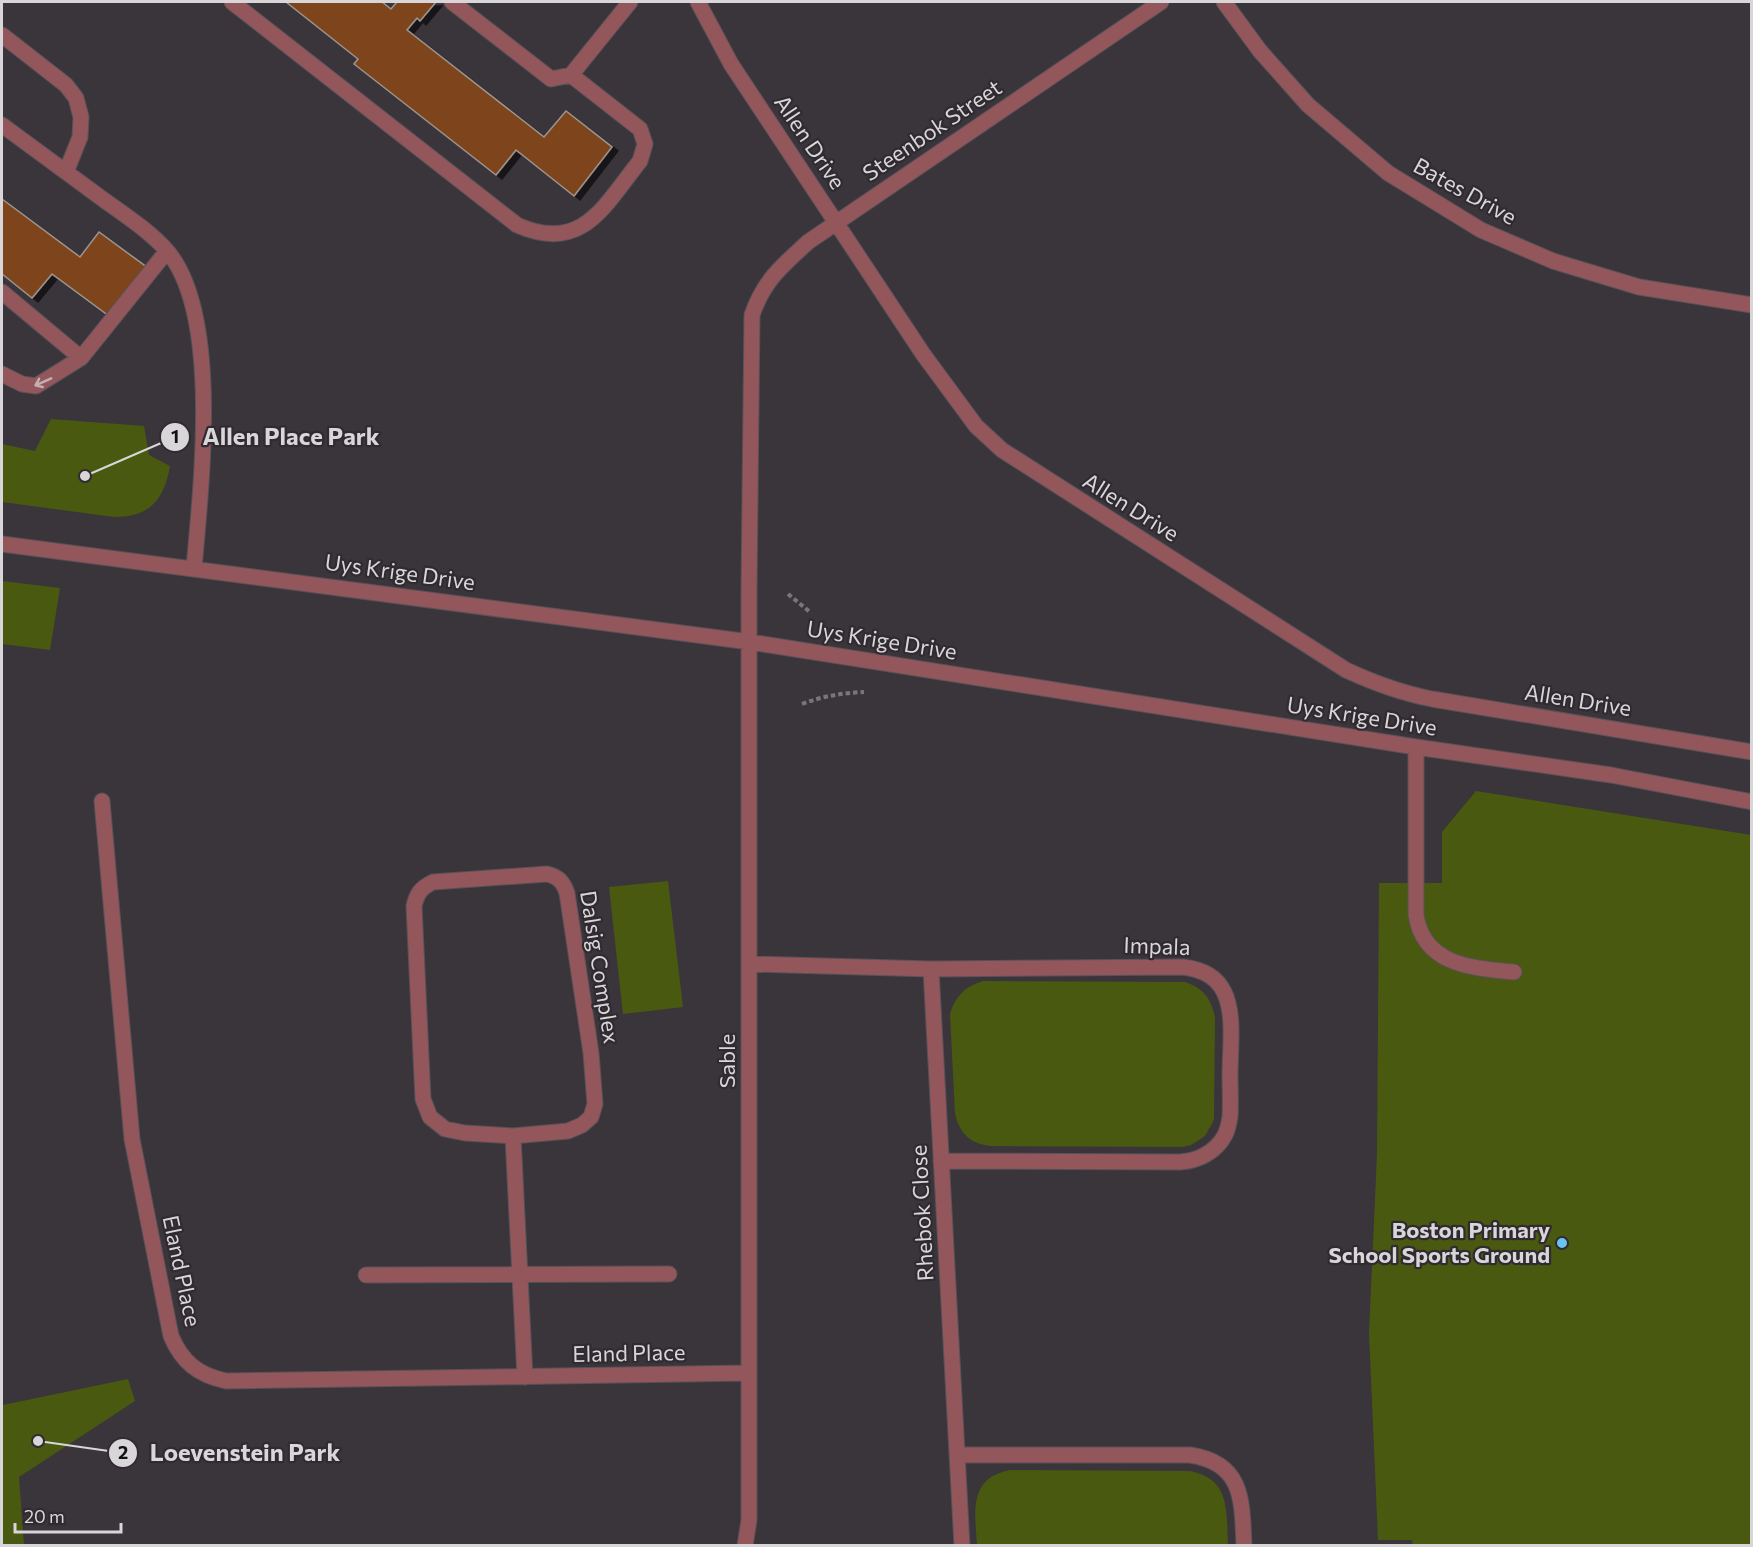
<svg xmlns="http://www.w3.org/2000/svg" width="1753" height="1547" font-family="Commissioner,sans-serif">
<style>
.green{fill:#495910}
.building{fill:#7e451b;stroke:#9d9590;stroke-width:1.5;filter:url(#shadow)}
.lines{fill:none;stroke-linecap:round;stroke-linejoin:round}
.minor-casing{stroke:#575257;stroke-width:17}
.path{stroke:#79757a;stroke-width:4;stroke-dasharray:4.5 3;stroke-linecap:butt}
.minor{stroke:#93565b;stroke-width:15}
.oneway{stroke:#c4b0b3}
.poi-dot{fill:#69c3f1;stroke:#302b31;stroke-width:2}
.labels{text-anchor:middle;stroke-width:4.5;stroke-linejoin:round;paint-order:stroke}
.street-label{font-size:22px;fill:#d9d6d9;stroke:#302b31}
.poi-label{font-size:22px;font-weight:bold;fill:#d9d6d9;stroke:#302b31;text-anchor:end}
.leader{fill:none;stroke:#d9d6d9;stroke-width:2}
.callout-dot{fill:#d9d6d9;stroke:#302b31;stroke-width:2}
.mark-label{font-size:18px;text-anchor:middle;font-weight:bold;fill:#111}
.callout-label{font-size:24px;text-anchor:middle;font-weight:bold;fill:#d9d6d9;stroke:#302b31;stroke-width:4.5;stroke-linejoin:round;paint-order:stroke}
</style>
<defs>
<filter id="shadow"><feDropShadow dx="6" dy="4" stdDeviation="0" flood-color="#0009"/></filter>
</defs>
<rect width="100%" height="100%" fill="#3a353b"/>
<path class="green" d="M51,419L144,426L149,455L170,466C164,500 150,517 114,517L2,502V444L35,451Z
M2,581L60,588L50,650L2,644Z
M1476,791L1751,835V1545L1413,1546L1412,1540H1378L1369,1333L1377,1154L1379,883H1442V832Z
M668,881L683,1007L623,1014L609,887Z
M983,981L1185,982C1203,988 1211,998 1215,1017L1214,1120L1205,1136L1191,1145L1182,1147L991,1146C970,1144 959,1133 955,1113L950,1014C956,995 965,987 983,981Z
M128,1379L135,1401L19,1477L24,1545H2V1399L3,1405Z
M1010,1470L1190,1471C1231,1479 1226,1511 1228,1545H977C975,1512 968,1478 1010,1470Z"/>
<path class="building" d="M286,2H382L391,9L396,3L395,2H436L420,21L417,18L407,30L544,137L566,111L612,147L574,196L516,150L496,175L354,64L358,59Z
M2,199L80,257L99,232L148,268L109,316L52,274L32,298L2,274Z"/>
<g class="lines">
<g class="minor-casing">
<path id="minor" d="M232,2L517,225C582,254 604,206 640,161L645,144L640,129L571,75L630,2
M452,2L551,79L571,75
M698,2L731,64L923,354L976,426L1002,450L1346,670C1374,683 1401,693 1432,699L1752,752
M1224,2L1260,51L1308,105L1388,173L1481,230L1553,261L1639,287L1752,305
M2,35L66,85L76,98L81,117L80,137L66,172
M2,125C36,150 70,175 104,200C126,216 151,232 168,252C221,316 201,487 194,568
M2,292L81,358L167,251
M2,374L22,384L36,386L81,358
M2,544L750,642L1416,747L1611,775L1752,802
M1416,747V915C1424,966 1473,968 1514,972
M102,801L132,1139L171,1336C182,1362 198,1375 226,1381L748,1373
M547,874C559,877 563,882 567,893L591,1053L595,1104L591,1117L582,1125L568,1131L513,1136L465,1133L445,1129L430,1117L423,1099L414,906C417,893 421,888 433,882Z
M749,964L931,969L1183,967C1200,969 1216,975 1224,992C1235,1013 1230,1051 1230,1075C1230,1089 1231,1103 1230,1117C1229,1123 1228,1129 1225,1135C1216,1152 1198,1161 1180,1162L941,1161
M931,969L962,1546
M513,1136L525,1377
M366,1275L669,1274
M957,1455H1190C1244,1463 1242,1501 1244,1546
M745,1546L749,1520V590L752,315C764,280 782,266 808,242L1161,2"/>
</g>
<path class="path" d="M788,594L810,612
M802,704C823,696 842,693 864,692"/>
<use href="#minor" class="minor"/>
</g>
<defs><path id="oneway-shaft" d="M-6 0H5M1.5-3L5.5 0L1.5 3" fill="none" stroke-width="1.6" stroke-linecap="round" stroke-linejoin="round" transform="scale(1.5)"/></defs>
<use class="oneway" href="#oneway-shaft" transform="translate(43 382) rotate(156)"/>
<circle class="poi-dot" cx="1562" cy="1243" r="6"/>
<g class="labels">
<g class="street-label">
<text transform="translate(932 130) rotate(-34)" y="8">Steenbok Street</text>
<text transform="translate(810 142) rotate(56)" y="8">Allen Drive</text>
<text transform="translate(1465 191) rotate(29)" y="8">Bates Drive</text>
<text transform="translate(1131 507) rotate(32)" y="8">Allen Drive</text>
<text transform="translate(400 572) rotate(8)" y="8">Uys Krige Drive</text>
<text transform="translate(882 640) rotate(9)" y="8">Uys Krige Drive</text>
<text transform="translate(1578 700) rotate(9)" y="8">Allen Drive</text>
<text transform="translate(1362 716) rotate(9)" y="8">Uys Krige Drive</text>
<text transform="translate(1157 946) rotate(2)" y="8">Impala</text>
<text transform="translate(600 967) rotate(81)" y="8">Dalsig Complex</text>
<text transform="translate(727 1061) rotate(-90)" y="8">Sable</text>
<text transform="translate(922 1213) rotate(-93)" y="8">Rhebok Close</text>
<text transform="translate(182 1271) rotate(78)" y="8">Eland Place</text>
<text transform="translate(629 1353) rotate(-1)" y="8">Eland Place</text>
</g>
<g class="poi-label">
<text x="1550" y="1238">Boston Primary<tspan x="1550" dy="25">School Sports Ground</tspan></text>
</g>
</g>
<path class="leader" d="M85 476L175 437M38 1441L123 1453"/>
<g class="callout-dot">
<circle cx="85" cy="476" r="6"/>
<circle cx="38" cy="1441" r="6"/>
<circle cx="175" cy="437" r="15"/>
<circle cx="123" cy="1453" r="15"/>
</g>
<g class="mark-label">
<text x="175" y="443">1</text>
<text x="123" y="1459">2</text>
</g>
<g class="callout-label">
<text x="291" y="445">Allen Place Park</text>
<text x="245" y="1461">Loevenstein Park</text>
</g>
<rect width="1753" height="1547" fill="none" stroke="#d9d6d9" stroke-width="6"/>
<path d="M15 1523v9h106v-9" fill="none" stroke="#d9d6d9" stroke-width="3"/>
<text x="24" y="1523" font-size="18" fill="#d9d6d9" stroke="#302b31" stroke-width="4.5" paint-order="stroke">20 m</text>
</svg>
